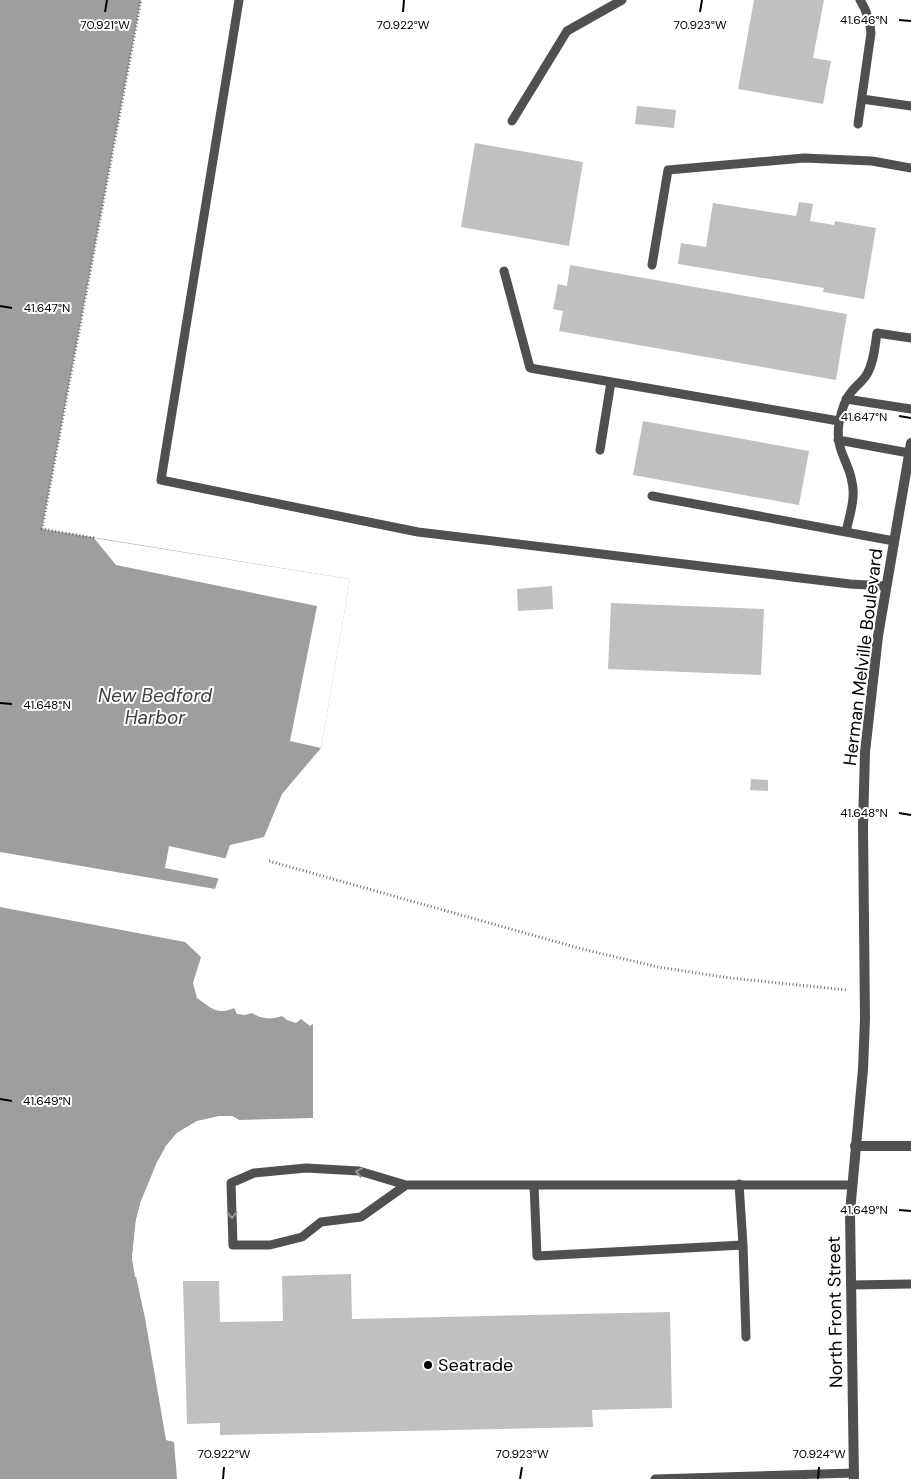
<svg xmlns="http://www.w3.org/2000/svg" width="911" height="1479" font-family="'DM Sans',sans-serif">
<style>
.water{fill:#9e9e9e}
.pier{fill:#fff}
.building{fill:#c0c0c0}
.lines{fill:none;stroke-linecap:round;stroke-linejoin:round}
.path{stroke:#727272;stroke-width:3;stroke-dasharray:1 2.5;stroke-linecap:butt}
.service{stroke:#505050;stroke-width:9}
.minor{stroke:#505050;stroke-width:10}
.tertiary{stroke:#505050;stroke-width:10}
.oneway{stroke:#969696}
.ticks{fill:none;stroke:#000;stroke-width:2}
.poi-dot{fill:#000;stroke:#fff;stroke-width:2}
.labels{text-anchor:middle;stroke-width:4;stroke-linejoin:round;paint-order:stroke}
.street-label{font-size:18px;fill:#000;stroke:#fff}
.poi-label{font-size:18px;fill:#000;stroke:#fff;text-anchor:start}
.water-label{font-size:19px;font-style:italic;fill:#3f3f3f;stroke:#fff}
.ticks-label{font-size:12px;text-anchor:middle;fill:#000;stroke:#fff;stroke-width:4;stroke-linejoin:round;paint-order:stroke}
</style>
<rect width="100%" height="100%" fill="#fff"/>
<path class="water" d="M0,0H141L42,529L350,579L321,748L282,794L264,837L230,845L215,889L0,852Z
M0,907L185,942L201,957L193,983L197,998C210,1007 217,1016 234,1008L237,1014L245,1015L252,1013C262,1019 271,1020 282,1016L287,1020L296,1023L301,1019L310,1026L313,1024V1118L239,1120L232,1116L197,1121L177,1133L166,1146L141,1201L136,1220L132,1258L145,1318L166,1440L174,1442L177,1479H0Z"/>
<path class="pier" d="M94,538L350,579L321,748L290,741L317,606L116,565Z
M169,846L228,859L221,879L165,868Z
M219,1116H232L239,1120L238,1123L231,1118H219L197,1123L179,1135L168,1147L159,1163L144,1202L139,1221L135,1258L138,1276L135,1277L132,1258L136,1220L141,1201L157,1162L166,1146L177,1133L197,1121Z"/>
<path class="building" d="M754,0H824L813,58L831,61L823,104L738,89Z
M637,106L676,110L674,128L635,124Z
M475,143L583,162L569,246L461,227Z
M799,202L813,204L810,221L834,225L835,221L876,228L864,299L823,292L824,288L678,264L681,243L706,247L713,203L796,216Z
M570,265L847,314L836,380L559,331L563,311L553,309L558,284L567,286Z
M643,421L809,451L799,505L633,475Z
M552,586L553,609L518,611L517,589Z
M611,603L764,609L761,675L608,669Z
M751,779L768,780V791L750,790Z
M351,1274L352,1319L670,1312L672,1408L592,1410L593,1427L220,1435V1423L187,1424L183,1281H219L220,1322L283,1321L282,1276Z"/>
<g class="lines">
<path class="path" d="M94,538L42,529L141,0
M269,861L582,949L658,967L730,978L847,990"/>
<path class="service" d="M239,0L161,480L418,532L850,584L886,586
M862,99L911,106
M512,121L567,31L622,0
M858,124L871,33C870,20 867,11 860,0
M652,265L668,170L804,158L872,161L911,168
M504,271L530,368L839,421
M846,399L911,409
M838,440L909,453
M600,450L611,382
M652,496L894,541
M846,532C849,517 856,498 852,482C848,459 835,451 839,423C841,412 844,400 852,391C857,385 863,381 867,374C874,362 875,346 877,333L911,338
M739,1184L743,1245
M406,1185L361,1217L321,1222L302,1237L270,1245H233L231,1183L254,1173L306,1168L359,1171L406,1185H852
M534,1185L537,1256L743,1245L746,1337
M851,1285L911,1284
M655,1479L854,1473"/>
<path class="minor" d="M855,1146H911"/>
<path class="tertiary" d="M854,1479L850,1212L863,1069L865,1019L863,826L865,752L878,636L911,443"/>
</g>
<defs><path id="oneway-chevron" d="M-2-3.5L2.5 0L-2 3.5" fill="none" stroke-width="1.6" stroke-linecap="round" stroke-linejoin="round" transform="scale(1.25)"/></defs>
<g class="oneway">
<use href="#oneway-chevron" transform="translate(359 1172) rotate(-170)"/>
<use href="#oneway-chevron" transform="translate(232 1215) rotate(89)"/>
</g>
<path class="ticks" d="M105,12L107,0M403,12L404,0M700,12L702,0M899,20L911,21M0,306L12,308M899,416L911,418M0,703L12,704M899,813L911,815M0,1099L12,1101M899,1210L911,1211M223,1479L224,1467M520,1479L522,1467M818,1479L819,1467"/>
<circle class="poi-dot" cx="428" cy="1365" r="5"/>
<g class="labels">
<g class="street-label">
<text transform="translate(863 657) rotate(-83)" y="6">Herman Melville Boulevard</text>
<text transform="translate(835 1312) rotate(-91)" y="6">North Front Street</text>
</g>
<g class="poi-label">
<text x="438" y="1371">Seatrade</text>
</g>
<g class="water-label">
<text x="155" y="702">New Bedford<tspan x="155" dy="22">Harbor</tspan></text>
</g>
</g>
<g class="ticks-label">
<text x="864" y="24">41.646°N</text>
<text x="403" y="29">70.922°W</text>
<text x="700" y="29">70.923°W</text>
<text x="105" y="29">70.921°W</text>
<text x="47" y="312">41.647°N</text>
<text x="864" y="421">41.647°N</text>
<text x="47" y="709">41.648°N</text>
<text x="864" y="817">41.648°N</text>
<text x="47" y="1105">41.649°N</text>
<text x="864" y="1214">41.649°N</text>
<text x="224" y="1458">70.922°W</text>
<text x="522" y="1458">70.923°W</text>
<text x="819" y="1458">70.924°W</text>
</g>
</svg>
